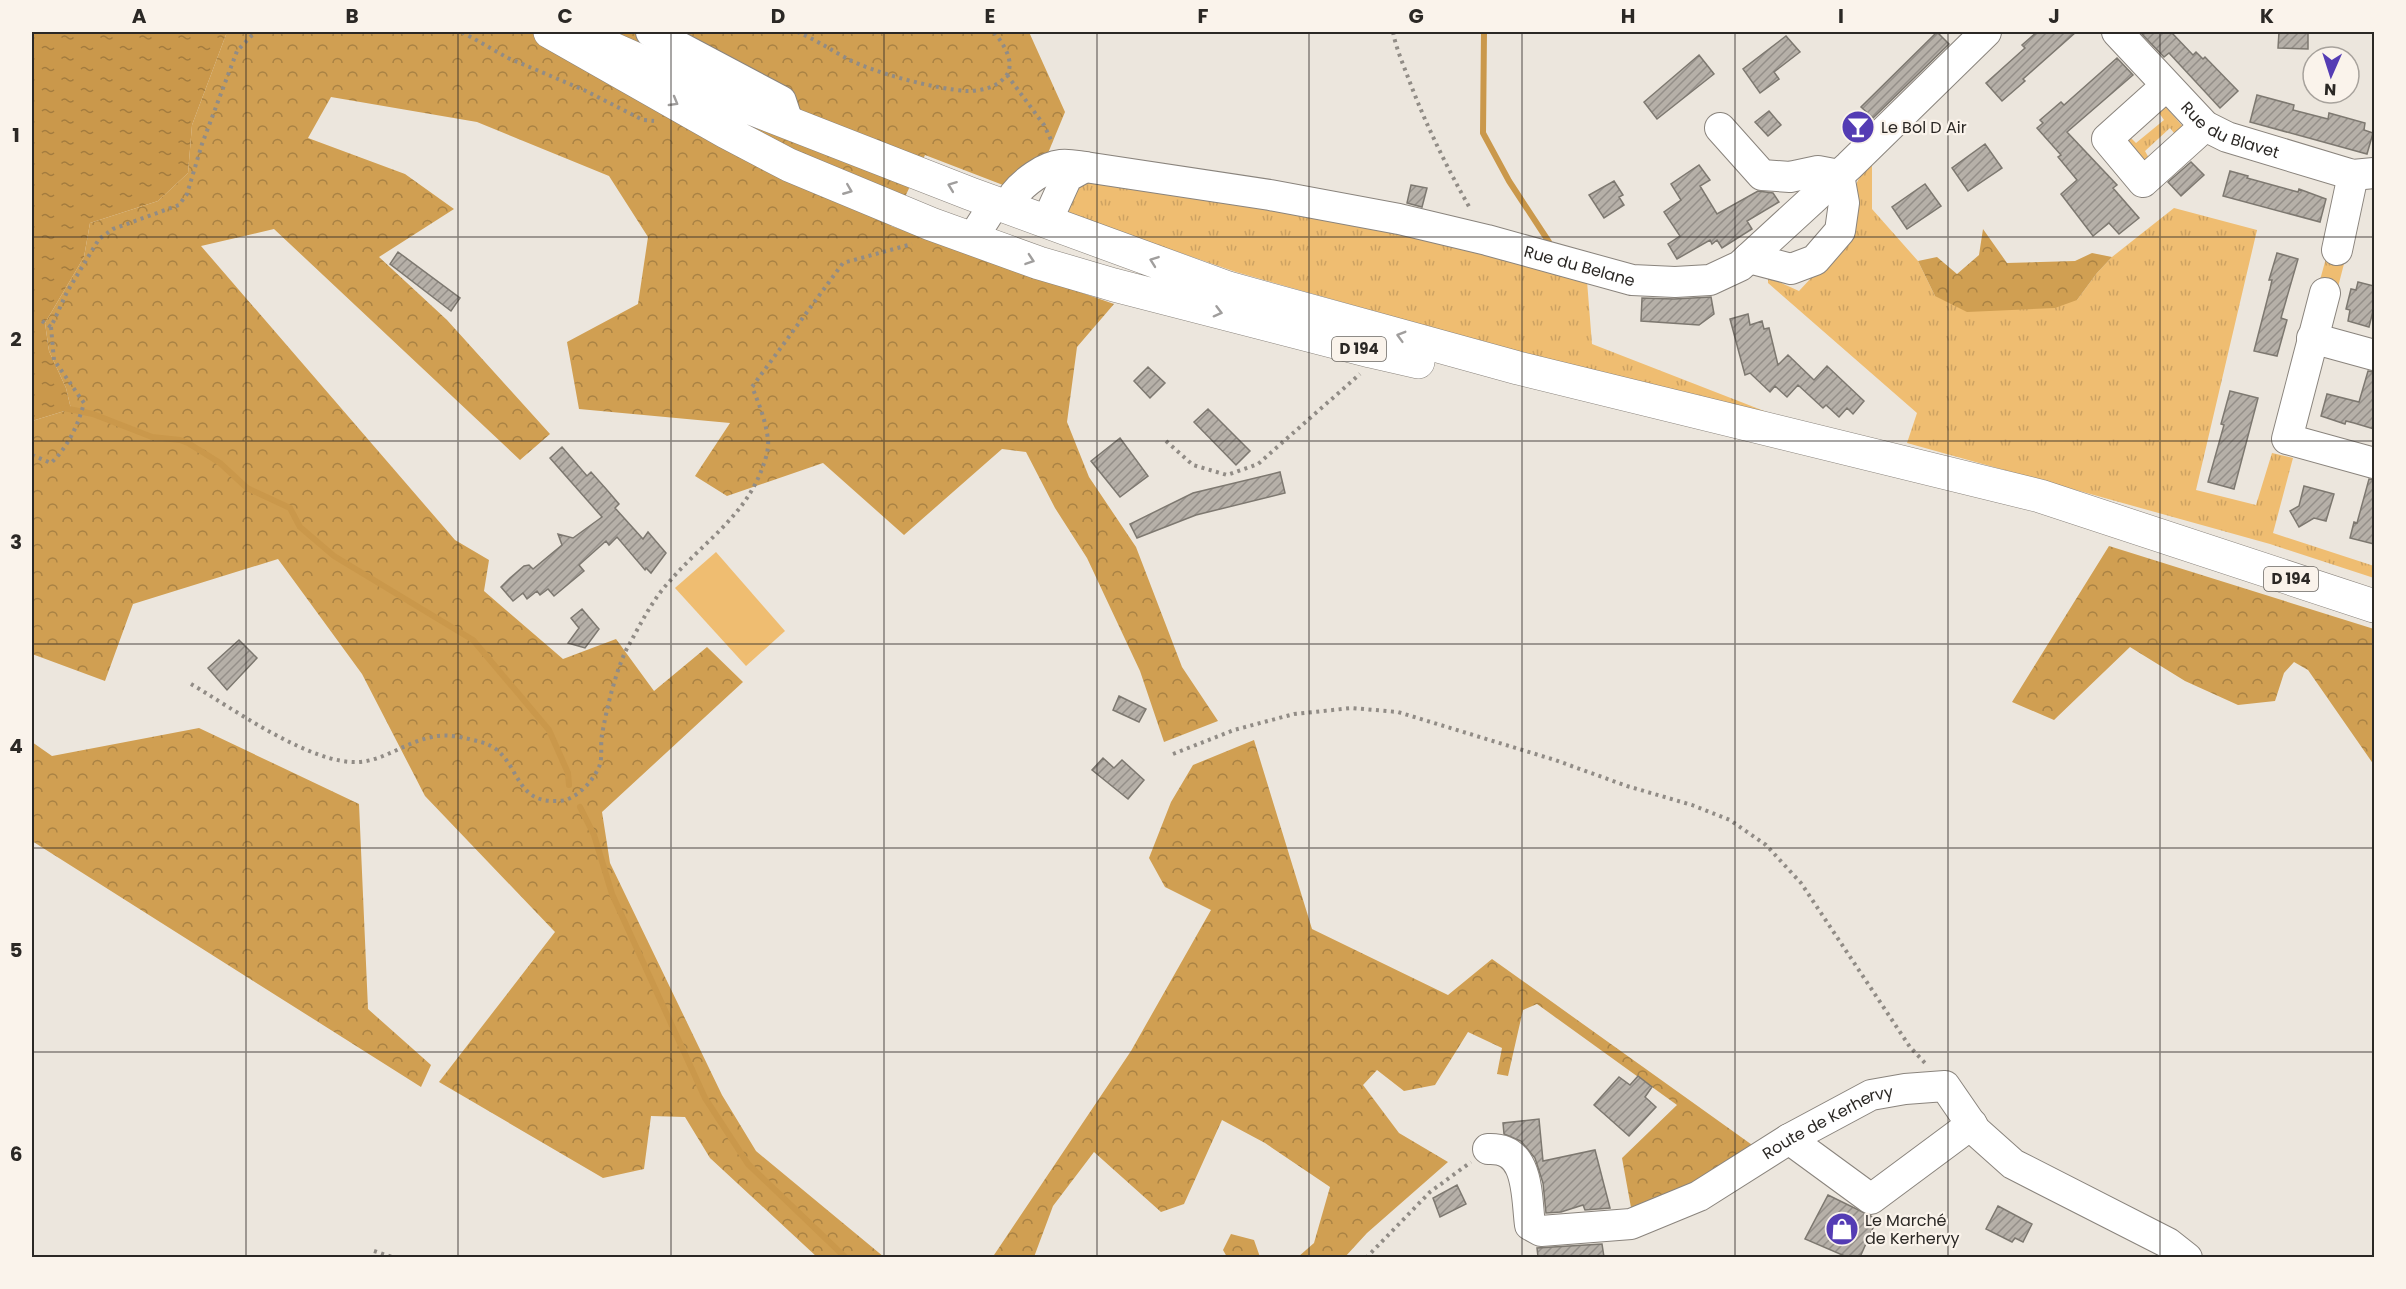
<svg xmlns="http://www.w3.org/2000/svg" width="2406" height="1289" font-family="Poppins,sans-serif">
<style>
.grass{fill:url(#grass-tufts)}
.forest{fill:url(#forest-crowns)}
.garden{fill:#efbd71}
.water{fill:url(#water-ripples)}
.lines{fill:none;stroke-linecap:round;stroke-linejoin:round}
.stream{stroke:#ca984b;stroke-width:6}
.building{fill:url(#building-hatch);stroke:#7d7870;stroke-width:1.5}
.minor-casing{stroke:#8a847d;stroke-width:32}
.major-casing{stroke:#8a847d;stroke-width:34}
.path{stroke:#918c86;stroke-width:4;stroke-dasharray:3 4.5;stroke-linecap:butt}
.minor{stroke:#fff;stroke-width:30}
.major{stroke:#fff;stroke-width:33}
.oneway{stroke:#a09e9d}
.grid{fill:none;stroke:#2b2825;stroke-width:1.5;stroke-opacity:0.55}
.labels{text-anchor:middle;stroke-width:4.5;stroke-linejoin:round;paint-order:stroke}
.shield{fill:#faf3eb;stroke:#696560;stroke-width:1.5}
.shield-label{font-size:15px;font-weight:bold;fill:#2b2825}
.poi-label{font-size:16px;fill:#2b2825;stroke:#faf3eb;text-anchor:start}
.street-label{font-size:16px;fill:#2b2825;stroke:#faf3eb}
.neatline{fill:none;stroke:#2b2825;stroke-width:2}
.grid-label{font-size:20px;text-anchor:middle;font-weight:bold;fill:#2b2825}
</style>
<defs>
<pattern id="grass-tufts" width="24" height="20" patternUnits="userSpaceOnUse" patternTransform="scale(1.5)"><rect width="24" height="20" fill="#efbd71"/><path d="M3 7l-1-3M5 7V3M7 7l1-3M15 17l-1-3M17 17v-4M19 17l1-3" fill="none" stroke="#cda262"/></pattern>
<pattern id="forest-crowns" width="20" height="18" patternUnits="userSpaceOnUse" patternTransform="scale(1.5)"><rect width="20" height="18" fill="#d09f52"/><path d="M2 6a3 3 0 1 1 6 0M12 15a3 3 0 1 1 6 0" fill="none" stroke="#a98244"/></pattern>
<pattern id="water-ripples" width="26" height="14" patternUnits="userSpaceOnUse" patternTransform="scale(1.5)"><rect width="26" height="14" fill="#ca984b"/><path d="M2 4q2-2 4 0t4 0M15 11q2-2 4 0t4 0" fill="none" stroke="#a47c3e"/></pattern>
<pattern id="building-hatch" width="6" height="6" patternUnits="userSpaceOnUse" patternTransform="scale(1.5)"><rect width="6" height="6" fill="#b6b0a8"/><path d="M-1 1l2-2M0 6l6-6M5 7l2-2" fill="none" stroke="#948f89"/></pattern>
</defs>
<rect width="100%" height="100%" fill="#ece6dd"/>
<path class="grass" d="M2163,104L2186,130L2178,138L2170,128L2145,151L2150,160L2142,163L2124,146L2126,133L2136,143L2164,120L2155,107Z
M1869,159L1872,165V209L1918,261L1935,296L2077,300L2097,273L2112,257L2174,208L2257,230L2196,490L2256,505L2272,453L2293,458L2273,533L2374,566V578L2270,544L1907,443L1917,413L1768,283V277L1799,291L1852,234L1851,194Z
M1087,178L1396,225L1587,281L1592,344L1777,416L1699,399L1451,333L1236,272L1065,213L1075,185Z
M2328,251L2346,256L2338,287L2320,280Z"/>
<path class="forest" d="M227,32H1029L1065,112L1046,158L1003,185L925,155L891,226L1114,304L1077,347L1067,422L1089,477L1136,547L1182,667L1218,721L1164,742L1140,671L1087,558L1055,508L1026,452L1002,449L904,535L823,463L727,496L695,476L730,423L579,409L567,342L638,304L648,237L609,176L477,122L331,97L308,138L405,174L454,209L379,257L447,320L550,434L520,460L274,229L201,246L455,540L489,560L484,591L563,659L616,639L654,691L707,647L743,682L602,812L610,863L722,1095L756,1151L884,1257H817L710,1158L685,1117L651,1116L644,1169L603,1178L439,1082L555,932L425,796L362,674L278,559L133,604L105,681L32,654V421L71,409L66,388L49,351L45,323L84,257L90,223L158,201L188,173L192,125Z
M1983,229L2007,263L2075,261L2092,253L2112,257L2097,273L2077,300L2055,308L1967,312L1935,296L1918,261L1937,257L1957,274L1979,255Z
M2109,546L2374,629V765L2308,670L2294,662L2284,673L2275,701L2238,705L2185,681L2130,647L2054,720L2012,702Z
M199,728L359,804L368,1009L431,1065L421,1087L32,841V742L52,756Z
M1254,740L1312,929L1448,995L1492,959L1755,1147L1685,1189L1632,1213L1622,1158L1677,1105L1537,1004L1523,1010L1508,1076L1497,1074L1502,1048L1468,1032L1435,1085L1404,1091L1377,1070L1363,1085L1399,1133L1448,1162L1367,1233L1345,1257H1298L1314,1243L1330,1187L1265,1143L1222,1120L1184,1204L1161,1212L1094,1152L1053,1206L1034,1257L992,1258L1131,1051L1211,910L1165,887L1149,858L1171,802L1193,765Z
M1231,1234L1254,1240L1260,1257H1227L1223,1250Z"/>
<path class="garden" d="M716,552L785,631L746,666L675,588Z"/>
<path class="water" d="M32,32H227L192,125L188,173L158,201L90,223L84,257L45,323L49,351L66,388L71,409L32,421Z"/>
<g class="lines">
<path class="stream" d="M1484,32L1483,133L1509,181L1549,242
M64,408L93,414L152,437L180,440L188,443L220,463L247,488L290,508L300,527L334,556L473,640L549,730L568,773L569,785
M580,807L594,835L612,894L705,1098L748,1164L846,1258"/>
</g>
<path class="building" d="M1937,32L1949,44L1873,118L1861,107Z
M2037,32H2076L2023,79L2025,81L2002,101L1986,83L2025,48L2022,45Z
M2140,32H2171L2193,55L2196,52L2203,59L2205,57L2238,91L2220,108L2169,53L2164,57Z
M2279,32H2308V49L2278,48Z
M1786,36L1800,52L1774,72L1779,79L1760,93L1743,69Z
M1699,55L1714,74L1657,119L1644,102Z
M2117,58L2133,75L2067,132L2117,185L2113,188L2139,218L2119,234L2109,223L2093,236L2061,194L2077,180L2058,157L2061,155L2037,128L2043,123L2040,120L2061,102L2064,105Z
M2257,95L2294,105L2293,110L2328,119L2329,113L2365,123L2364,130L2373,133L2367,154L2250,122Z
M1769,111L1781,125L1768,136L1755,122Z
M1985,144L2002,168L1968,191L1952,168Z
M2191,162L2204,175L2181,196L2168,182Z
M1699,165L1710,180L1700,186L1717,214L1758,191L1773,193L1779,202L1747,221L1752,229L1722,248L1717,240L1712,244L1710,240L1677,259L1668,244L1680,236L1664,212L1681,200L1671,184Z
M2230,171L2248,176L2247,178L2298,192L2299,189L2326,199L2320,222L2223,196Z
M1614,181L1623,195L1619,197L1624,205L1604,218L1589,195Z
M1925,184L1941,206L1907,229L1892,207Z
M1411,185L1427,188L1422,207L1407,203Z
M398,252L460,298L451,311L390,264Z
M2277,253L2298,259L2281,318L2287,320L2277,356L2254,351L2270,289L2272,280H2269Z
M2358,282L2374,286V307L2369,327L2348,321L2350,310L2346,309L2351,289L2356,290Z
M1711,297L1714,314L1699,325L1641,321L1642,298L1674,299Z
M1748,314L1750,325L1762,321L1764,329L1769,328L1778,365L1788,355L1814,380L1827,366L1864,401L1853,414L1847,408L1839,417L1826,405L1823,408L1798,385L1787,397L1775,386L1770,392L1750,373L1745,375L1730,319Z
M1148,367L1165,383L1150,398L1134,381Z
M2368,371L2374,372V429L2354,423L2346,421L2345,424L2321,416L2327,394L2359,402Z
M2230,391L2258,398L2234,489L2208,482L2224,425L2221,424Z
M1208,409L1250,451L1236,465L1194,422Z
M1120,438L1148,476L1120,497L1091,461Z
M562,447L587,476L591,472L607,490L619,504L615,508L643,539L648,532L666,553L651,573L646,568L645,570L617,537L609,545L606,541L579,565L584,571L554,596L548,589L540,595L537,591L527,599L523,593L513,601L501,587L510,578L524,566L529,565L533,569L562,545L558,534L573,538L602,517L550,458Z
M1280,472L1285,493L1196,515L1137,538L1130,524L1193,493Z
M2369,479L2374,480V544L2350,538L2354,522L2357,523Z
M2304,486L2334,494L2326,521L2314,518L2299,527L2290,511L2299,506Z
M582,609L599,629L585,648L568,643L579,628L571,618Z
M239,640L257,658L227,690L208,668Z
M1119,696L1146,709L1139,722L1113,710Z
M1103,758L1114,768L1122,760L1144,780L1128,799L1092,770Z
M1638,1076L1652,1087L1645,1097L1656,1107L1629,1136L1594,1105L1619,1077L1630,1085Z
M1539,1119L1543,1161L1595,1150L1610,1208L1585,1210L1583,1205L1561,1212L1546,1213L1543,1183L1535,1158L1521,1141L1504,1134L1503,1123Z
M1457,1185L1466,1204L1440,1217L1433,1198Z
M1828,1195L1877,1219L1860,1257H1847L1805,1239Z
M1998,1206L2032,1224L2023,1242L2015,1238L2012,1242L1986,1229Z
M1602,1244L1604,1257H1538L1537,1248Z"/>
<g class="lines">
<g class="minor-casing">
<g id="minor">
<path d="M651,32L781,101L788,122"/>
<path id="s1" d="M2117,32L2205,126L2227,137L2353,175L2374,173"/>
<path d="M2166,86L2107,139L2143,182L2205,126"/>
<path d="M1720,128L1762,175L1790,177L1818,171L1839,175L1844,203L1840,231L1815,260L1791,269L1749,258"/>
<path id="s2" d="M1014,195C1024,182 1044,167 1061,165C1069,164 1077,166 1085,167L1270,195L1399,219L1487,240L1632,280L1675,282L1710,280L1740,266L1849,166L1986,32"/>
<path d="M1052,210L1067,177L1085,167"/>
<path d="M972,239L995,203"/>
<path d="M2337,250L2353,175"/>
<path d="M2325,293L2287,439L2374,463"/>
<path d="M2312,338L2374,355"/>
<path d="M1789,1139L1871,1199L1972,1124"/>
<path id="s3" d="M1488,1149C1530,1147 1526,1195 1530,1225L1541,1231L1631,1224L1699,1196L1789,1139L1871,1095L1905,1089L1945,1086L1976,1131L2013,1164L2168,1243L2187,1258"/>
</g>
</g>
<g class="major-casing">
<path id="major" d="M550,32L726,132L789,165L931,224L1039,263L1114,285L1370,351L1418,362
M577,32L595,41L722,97L971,194L1228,288L1518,368L2040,496L2374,606"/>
</g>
<path class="path" d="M462,32L508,58L584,90L643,120L654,121
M797,32C815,39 829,49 846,58C874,73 935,89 967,91C980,91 996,88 1005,77C1017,64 1003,43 994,32
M1393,32C1396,48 1403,64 1409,80C1426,125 1447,168 1471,210
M1007,75L1044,125L1052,142
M42,321L51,327
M1166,441L1193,465L1227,475L1258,464L1360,374
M32,455L51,463C68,447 78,425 84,403L54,360L51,327L67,292L99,239L113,229L179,205L187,194L202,144L237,51L255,32
M191,684C232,708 311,765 359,762C385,760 406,742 432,737C447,733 466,738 481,742C521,753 510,802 555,801C559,801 564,801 568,799C582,793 593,780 599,767C603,758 600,745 602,735C606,711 617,664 630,643C641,623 653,599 669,582C702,543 746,516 763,466C766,458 769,448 768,440C766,421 759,404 752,387L843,263L912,244
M1173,754L1234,730L1294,714L1352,708L1398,712L1555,760L1627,786L1692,805L1730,820L1766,845L1801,883L1910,1047L1925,1063
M374,1251L395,1258
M1366,1258L1430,1192L1471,1162"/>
<use href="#minor" class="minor"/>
<use href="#major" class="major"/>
</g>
<defs><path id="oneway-chevron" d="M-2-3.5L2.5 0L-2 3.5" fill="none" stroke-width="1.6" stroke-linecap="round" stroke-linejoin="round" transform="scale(1.5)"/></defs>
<g class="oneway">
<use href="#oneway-chevron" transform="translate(674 102) rotate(30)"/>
<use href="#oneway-chevron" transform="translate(952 186) rotate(-159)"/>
<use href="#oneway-chevron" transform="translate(848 190) rotate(22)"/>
<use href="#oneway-chevron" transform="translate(1030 260) rotate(19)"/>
<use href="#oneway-chevron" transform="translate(1154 261) rotate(-160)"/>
<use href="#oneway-chevron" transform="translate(1218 312) rotate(15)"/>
<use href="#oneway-chevron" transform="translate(1401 336) rotate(-164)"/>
</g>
<path class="grid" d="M246,32V1258M458,32V1258M671,32V1258M884,32V1258M1097,32V1258M1309,32V1258M1522,32V1258M1735,32V1258M1948,32V1258M2160,32V1258M32,237H2374M32,441H2374M32,644H2374M32,848H2374M32,1052H2374"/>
<defs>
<g id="bar-disc" transform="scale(1.725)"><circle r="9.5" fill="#543cb4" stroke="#faf3eb"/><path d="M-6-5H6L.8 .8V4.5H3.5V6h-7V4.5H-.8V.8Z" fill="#fff"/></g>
<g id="shop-disc" transform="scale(1.725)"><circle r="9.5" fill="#543cb4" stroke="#faf3eb"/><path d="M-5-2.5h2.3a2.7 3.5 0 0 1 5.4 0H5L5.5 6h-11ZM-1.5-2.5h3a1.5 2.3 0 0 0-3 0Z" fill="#fff"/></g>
</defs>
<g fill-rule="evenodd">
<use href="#bar-disc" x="1858" y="127"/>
<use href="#shop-disc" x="1842" y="1229"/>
</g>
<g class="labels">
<g class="shield">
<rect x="1332" y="337" width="54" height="24" rx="4.5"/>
<rect x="2264" y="567" width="54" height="24" rx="4.5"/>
</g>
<g class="shield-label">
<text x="1359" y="354">D 194</text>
<text x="2291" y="584">D 194</text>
</g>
<g class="poi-label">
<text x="1881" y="133">Le Bol D Air</text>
<text x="1865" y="1226">Le Marché<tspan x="1865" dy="18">de Kerhervy</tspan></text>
</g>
<g class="street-label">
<text dy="6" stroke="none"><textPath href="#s1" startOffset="153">Rue du Blavet</textPath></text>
<text dy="6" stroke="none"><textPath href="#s2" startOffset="586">Rue du Belane</textPath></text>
<text dy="6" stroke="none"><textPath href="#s3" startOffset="424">Route de Kerhervy</textPath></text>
</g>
</g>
<rect width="2406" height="1289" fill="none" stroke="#faf3eb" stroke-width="66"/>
<g transform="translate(2331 75) rotate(183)"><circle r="28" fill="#faf3eb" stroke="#a7a29c" stroke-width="1.5"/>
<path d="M0-4.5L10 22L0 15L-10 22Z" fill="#543cb4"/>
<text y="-9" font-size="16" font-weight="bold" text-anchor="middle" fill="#2b2825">N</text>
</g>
<rect x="33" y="33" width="2340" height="1223" class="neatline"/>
<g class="grid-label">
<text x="139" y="23">A</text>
<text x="352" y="23">B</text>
<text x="565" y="23">C</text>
<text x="778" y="23">D</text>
<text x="990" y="23">E</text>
<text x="1203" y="23">F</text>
<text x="1416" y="23">G</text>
<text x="1628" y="23">H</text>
<text x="1841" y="23">I</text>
<text x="2054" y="23">J</text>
<text x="2267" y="23">K</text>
<text x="16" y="142">1</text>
<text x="16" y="346">2</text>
<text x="16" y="549">3</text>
<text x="16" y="753">4</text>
<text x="16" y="957">5</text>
<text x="16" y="1161">6</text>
</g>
</svg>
